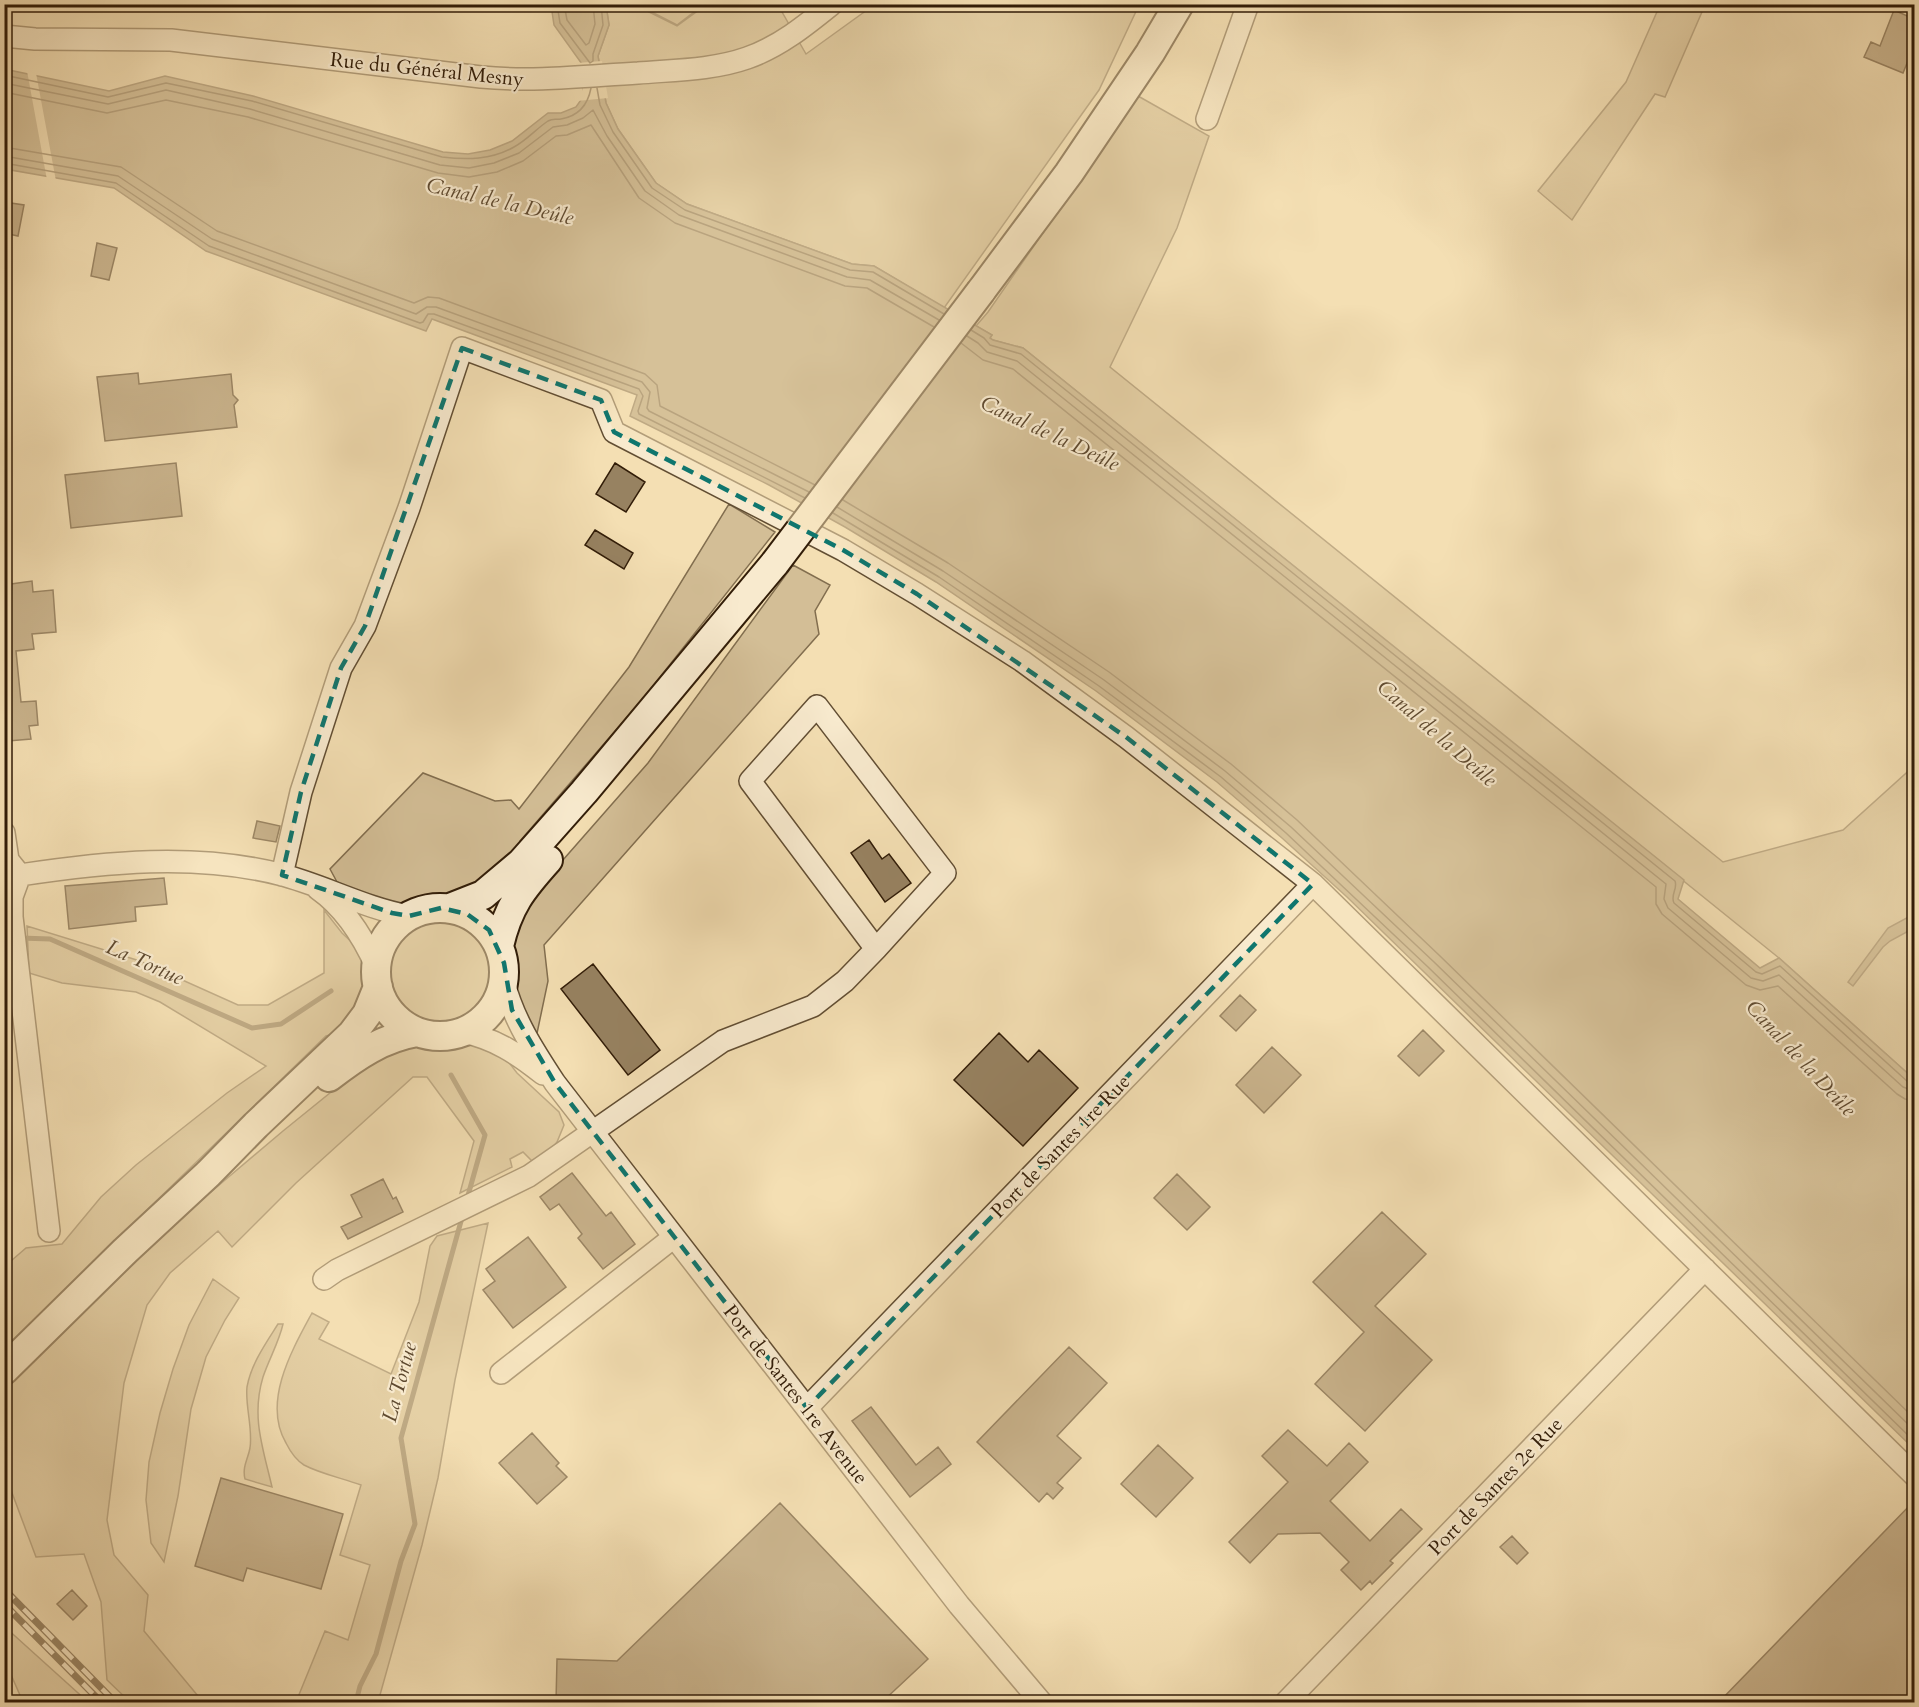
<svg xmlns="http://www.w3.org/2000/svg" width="1919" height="1707" font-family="Cardo,serif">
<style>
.green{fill:#d3be96;stroke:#826e4f;stroke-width:1.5}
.water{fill:#b29d79;stroke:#7f6a4c;stroke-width:1.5}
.pier{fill:#f4dfb3}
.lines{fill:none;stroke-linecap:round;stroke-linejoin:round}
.shore{stroke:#725d40;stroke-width:1.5}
.stream{stroke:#7f6a4c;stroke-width:5}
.building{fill:#978261;stroke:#321d08;stroke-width:1.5}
.street-casing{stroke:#624e33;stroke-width:24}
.secondary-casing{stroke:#321d08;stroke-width:32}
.street{stroke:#f8eace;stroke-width:21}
.secondary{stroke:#f8eace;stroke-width:28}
.rail-casing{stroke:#321d08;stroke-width:7}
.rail{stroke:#f8eace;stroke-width:4.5;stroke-dasharray:14;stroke-linecap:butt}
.secondary-bridge-casing{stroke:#321d08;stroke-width:32;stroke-linecap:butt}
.secondary-bridge{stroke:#f8eace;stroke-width:28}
.marked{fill:none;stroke:#0f766e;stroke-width:4.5;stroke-dasharray:12 8;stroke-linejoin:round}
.labels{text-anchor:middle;stroke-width:4.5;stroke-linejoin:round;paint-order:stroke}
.street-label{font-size:20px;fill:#321d08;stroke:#f8eace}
.water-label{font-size:21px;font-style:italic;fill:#5f4a30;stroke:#f8eace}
</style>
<rect width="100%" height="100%" fill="#f4dfb3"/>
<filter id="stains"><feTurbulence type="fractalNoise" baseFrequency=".00333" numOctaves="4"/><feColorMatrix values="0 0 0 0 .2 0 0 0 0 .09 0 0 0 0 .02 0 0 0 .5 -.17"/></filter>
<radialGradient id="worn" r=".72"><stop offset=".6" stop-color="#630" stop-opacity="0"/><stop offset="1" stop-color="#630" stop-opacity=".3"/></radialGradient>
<path class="green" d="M606,5H635L677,26L706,5H778L806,54L874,5H1139L1099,90L944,308L874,266L852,264L687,204L656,183L618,129L606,103L598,56L609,25Z
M638,5H703L677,25Z
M1660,5H1705L1665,97L1655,94L1572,220L1538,191L1626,82Z
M1138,96L1209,136L1177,228L1110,367L1723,862L1843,830L1914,766V1023L1911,1030L1914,1034V1079L1779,958L1023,348L993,340L990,338L992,335L976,326L988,312Z
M729,504L775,532L641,701L520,841L519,849L502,870L452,899L423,898L390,905L337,882L330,869L423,773L495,801L511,800L519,809L629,667Z
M793,565L830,585L815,611L819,634L544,945L548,981L536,1038L513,994L512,926L527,901L648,763Z
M324,910L342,933L358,948L367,973L363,996L341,1032L326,1036L5,1348L4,1267L26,1248L62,1244L101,1197L136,1165L227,1093L266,1066L160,1002L136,992L62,983L29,973L27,926L140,961L238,1005H268L324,973Z
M389 972a52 52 0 1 1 104 0a52 52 0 1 1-104 0Z
M419,1044L445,1047L468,1044L504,1056L517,1073L559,1112L564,1125L557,1142L550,1151L532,1161L523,1152L510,1159L512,1167L460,1193L474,1141L427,1077H413L296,1183L232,1247L218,1231L170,1273L147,1305L124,1383L107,1520L114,1555L148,1595L144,1631L203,1702H130L107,1680L101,1602L84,1554L36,1557L5,1474V1389L179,1219L283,1131L372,1059Z
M488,1223L455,1380L438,1478L422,1545L378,1702H296L325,1631L348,1640L370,1565L340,1555L361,1485C342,1478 321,1474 304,1465C296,1460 290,1451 286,1443C262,1402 292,1350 312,1313L329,1322L319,1339L391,1374L419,1302L430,1246L437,1236Z
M213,1279L239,1298L225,1320L206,1357L191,1409L178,1496L164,1562L151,1543L146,1500L149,1462L160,1413L173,1369L189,1325Z
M278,1324H283C279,1342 269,1359 263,1377C251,1417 263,1448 272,1487L245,1479C242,1467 248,1459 250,1448C253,1428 245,1406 247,1387C251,1364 266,1343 278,1324Z
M5,1627L88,1702H23L5,1661Z"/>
<path class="water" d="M551,5H606L609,25L598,56L606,103L618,129L656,183L687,204L852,264L874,266L992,335L990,338L993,340L1023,348L1684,880L1678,899L1760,968L1779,958L1914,1079V1449L1347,897L1282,838L1217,782L1096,691L936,582L845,527L769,485L630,416L637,395L432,319L426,331L206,251L114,188L5,169L4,69L109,91L165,76L253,96L443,152L468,154L490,150L512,141L548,113H561L576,107L583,97L582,64L554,25Z
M1914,914V928L1890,941L1883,947L1853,986L1848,982L1888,928Z"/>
<path class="pier" d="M602,61L608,98L577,101L581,96L584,81L577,63Z
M27,71L36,73L56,181L47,180Z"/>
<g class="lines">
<path class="shore" d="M557,4L560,23L590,63L593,61V54L603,25L601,4
M564,4L567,20L586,45L589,43L595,24L593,4
M4,75L108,97L166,83L252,101L442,157C467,160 491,160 514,147C527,140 536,129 548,121C553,118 556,120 561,119C579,116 588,104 591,88
M4,83L108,104L166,90L250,109L440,165L469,168L494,163L519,153L553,127L567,125L583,118L593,110L607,136L645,191L679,215L847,277L870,280L939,320
M597,88L600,105L613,132L652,188L685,210L850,270L873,272L944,314
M4,92L107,113L166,100L248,117L438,173L469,177L497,172L523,161L556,136L567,135L591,125L639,198L675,223L845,286L867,288L934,327
M4,147L121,167L217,231L414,303L428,297L439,298L645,374L657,385L660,406L815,485
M4,156L118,176L212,239L416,314L427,307H436L642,382L650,392L647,408L649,411L809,492
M4,163L116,183L209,246L420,323L423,322L428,314H434L639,389L643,396L638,411L639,414L805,498
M971,330L984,338L990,345L1021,354L1675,881C1678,889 1670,895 1674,903L1756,972L1762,974L1780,966L1908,1082L1914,1083
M967,336L978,343L987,352L1017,361L1666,884L1664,899L1668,908L1751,978L1763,981L1779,975L1903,1087L1914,1091
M961,343L983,360L1013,369L1656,887V904L1662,914L1746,985L1760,990L1778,986L1897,1094L1905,1099L1914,1100
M843,500L948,563L1109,672L1231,764L1297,820L1440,956L1914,1418
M837,507L943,571L1104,680L1225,771L1291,827L1434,962L1914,1430
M833,513L939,577L1099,686L1221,777L1286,833L1428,967L1914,1441"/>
<path class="stream" d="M20,938L50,939L252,1028L281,1024L331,991
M451,1075L485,1135L467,1199
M356,1702L360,1686L376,1654L401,1561L415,1524L401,1438L463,1214"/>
</g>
<path class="building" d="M1894,10L1914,19V46L1903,73L1864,57L1871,42L1880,46Z
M4,202L24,205L18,236L4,233Z
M97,243L117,248L109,280L91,276Z
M138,373L139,384L231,374L233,395L238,400L234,405L237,427L105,441L97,377Z
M176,463L182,516L71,528L65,475Z
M615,463L645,482L626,512L596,494Z
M595,530L633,553L624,569L585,545Z
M32,581L33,592L53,590L56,632L32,634L34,649L16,651L21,702L36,701L38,725L29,726L31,739L8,741L4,709V585Z
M257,821L280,826L276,842L253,838Z
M869,840L882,859L889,854L911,883L885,902L851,853Z
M164,878L167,904L135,907L136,921L69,929L65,886Z
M593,964L660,1050L628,1075L561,989Z
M1240,995L1256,1010L1236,1031L1220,1016Z
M1423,1030L1444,1051L1419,1076L1398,1056Z
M999,1033L1028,1062L1039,1050L1078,1088L1023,1146L954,1080Z
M1272,1047L1301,1075L1264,1113L1236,1085Z
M572,1173L606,1216L611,1212L635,1244L603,1269L578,1238L582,1234L559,1204L550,1210L540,1197Z
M1177,1174L1210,1207L1187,1230L1154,1198Z
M383,1179L393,1199L396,1197L403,1212L348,1239L341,1227L362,1217L351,1195Z
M1382,1212L1426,1254L1375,1306L1432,1360L1365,1431L1315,1384L1364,1332L1313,1282Z
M528,1237L566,1287L513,1328L483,1290L495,1281L486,1269Z
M1069,1347L1107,1383L1057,1436L1081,1458L1057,1483L1063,1488L1053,1499L1047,1493L1039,1502L977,1442Z
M871,1407L916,1465L938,1447L951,1464L910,1497L852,1421Z
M1288,1430L1327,1466L1349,1443L1368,1462L1330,1501L1370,1541L1401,1509L1422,1529L1390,1561L1393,1563L1372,1584L1370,1581L1361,1590L1341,1570L1349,1562L1320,1533L1278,1534L1250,1563L1229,1542L1288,1482L1262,1456Z
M532,1433L559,1463L556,1466L567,1477L537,1504L499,1463Z
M1158,1445L1193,1478L1156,1517L1121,1484Z
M221,1478L343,1514L321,1589L247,1568L243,1581L195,1566Z
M1914,1501V1688L1901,1702H1719Z
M780,1503L928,1659L882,1702H556L557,1659L617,1661Z
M1512,1536L1528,1553L1517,1564L1500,1547Z
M72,1590L87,1606L73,1620L57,1604Z"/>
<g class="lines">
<g class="street-casing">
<path id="street" d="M4,36L35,39L171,40L481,77C534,82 585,76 638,73C674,70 713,70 747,58C779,47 806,25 832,4
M1207,119L1248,4
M817,706L945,873L876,949L750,781Z
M4,833L8,860L20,875L12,897V917L49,1231
M20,875C106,862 194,853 279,874C323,885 364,908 409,916
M282,875L301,792L341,668L365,626L409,508L462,348L601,400L614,432L843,550L917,594L1022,661L1126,737L1313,884L1914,1475
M318,889C345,908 363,937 376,966
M504,982C513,1019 534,1051 555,1083L959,1605L1041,1702
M462,1032C494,1038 518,1054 543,1074
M324,1279L337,1270L529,1176L723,1041L813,1006L845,981L876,949
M501,1373L674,1237
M807,1408L1313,884
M1286,1702L1705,1269"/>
</g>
<g class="secondary-casing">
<path id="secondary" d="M981,291L1069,173L1150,53L1179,4
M376 972a64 64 0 1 1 128 0a64 64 0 1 1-128 0Z
M450,908L483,895L521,863L584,792L775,563
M499,946C508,906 522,889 548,860
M329,1077C356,1056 382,1038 417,1032
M4,1370L125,1251L208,1174L256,1125L352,1034L367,1014L378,987"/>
</g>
<use href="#street" class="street"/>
<use href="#secondary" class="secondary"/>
<g class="rail-casing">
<path id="rail" d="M4,1589L115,1702
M4,1604L101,1702"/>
</g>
<use href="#rail" class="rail"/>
<g class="secondary-bridge-casing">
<path id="secondary-bridge" d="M775,563L981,291"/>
</g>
<use href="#secondary-bridge" class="secondary-bridge"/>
</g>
<path d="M0 0H1919V1707H0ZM462,348L601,400L614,432L843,550L917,594L1126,737L1313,884L807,1408L555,1083L512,1010L504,963L489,930L467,914L441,908L409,916L392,913L282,875L301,792L341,668L365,626Z" fill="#f4dfb3" fill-opacity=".55" fill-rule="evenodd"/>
<path class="marked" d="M462,348L601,400L614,432L843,550L917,594L1126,737L1313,884L807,1408L555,1083L512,1010L504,963L489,930L467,914L441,908L409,916L392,913L282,875L301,792L341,668L365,626Z"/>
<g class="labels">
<g class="street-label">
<text transform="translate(427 69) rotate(6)" y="7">Rue du Général Mesny</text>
<text transform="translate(1060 1146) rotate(-46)" y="7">Port de Santes 1re Rue</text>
<text transform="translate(796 1394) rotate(52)" y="7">Port de Santes 1re Avenue</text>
<text transform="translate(1495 1486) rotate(-46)" y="7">Port de Santes 2e Rue</text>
</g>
<g class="water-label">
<text transform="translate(500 201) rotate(13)" y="7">Canal de la Deûle</text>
<text transform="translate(1050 433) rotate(25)" y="7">Canal de la Deûle</text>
<text transform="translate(1437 733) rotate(41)" y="7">Canal de la Deûle</text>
<text transform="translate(145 962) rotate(24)" y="7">La Tortue</text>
<text transform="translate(1801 1058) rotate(47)" y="7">Canal de la Deûle</text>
<text transform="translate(399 1382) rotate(-75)" y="7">La Tortue</text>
</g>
</g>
<rect width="1919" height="1707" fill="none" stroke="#f4dfb3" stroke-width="24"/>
<rect x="6" y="6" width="1907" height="1695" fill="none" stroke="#321d08" stroke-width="3"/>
<rect x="12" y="12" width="1895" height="1683" fill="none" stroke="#321d08" stroke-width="1.5"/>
<rect width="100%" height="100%" filter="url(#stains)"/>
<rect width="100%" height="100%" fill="url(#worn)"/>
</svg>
